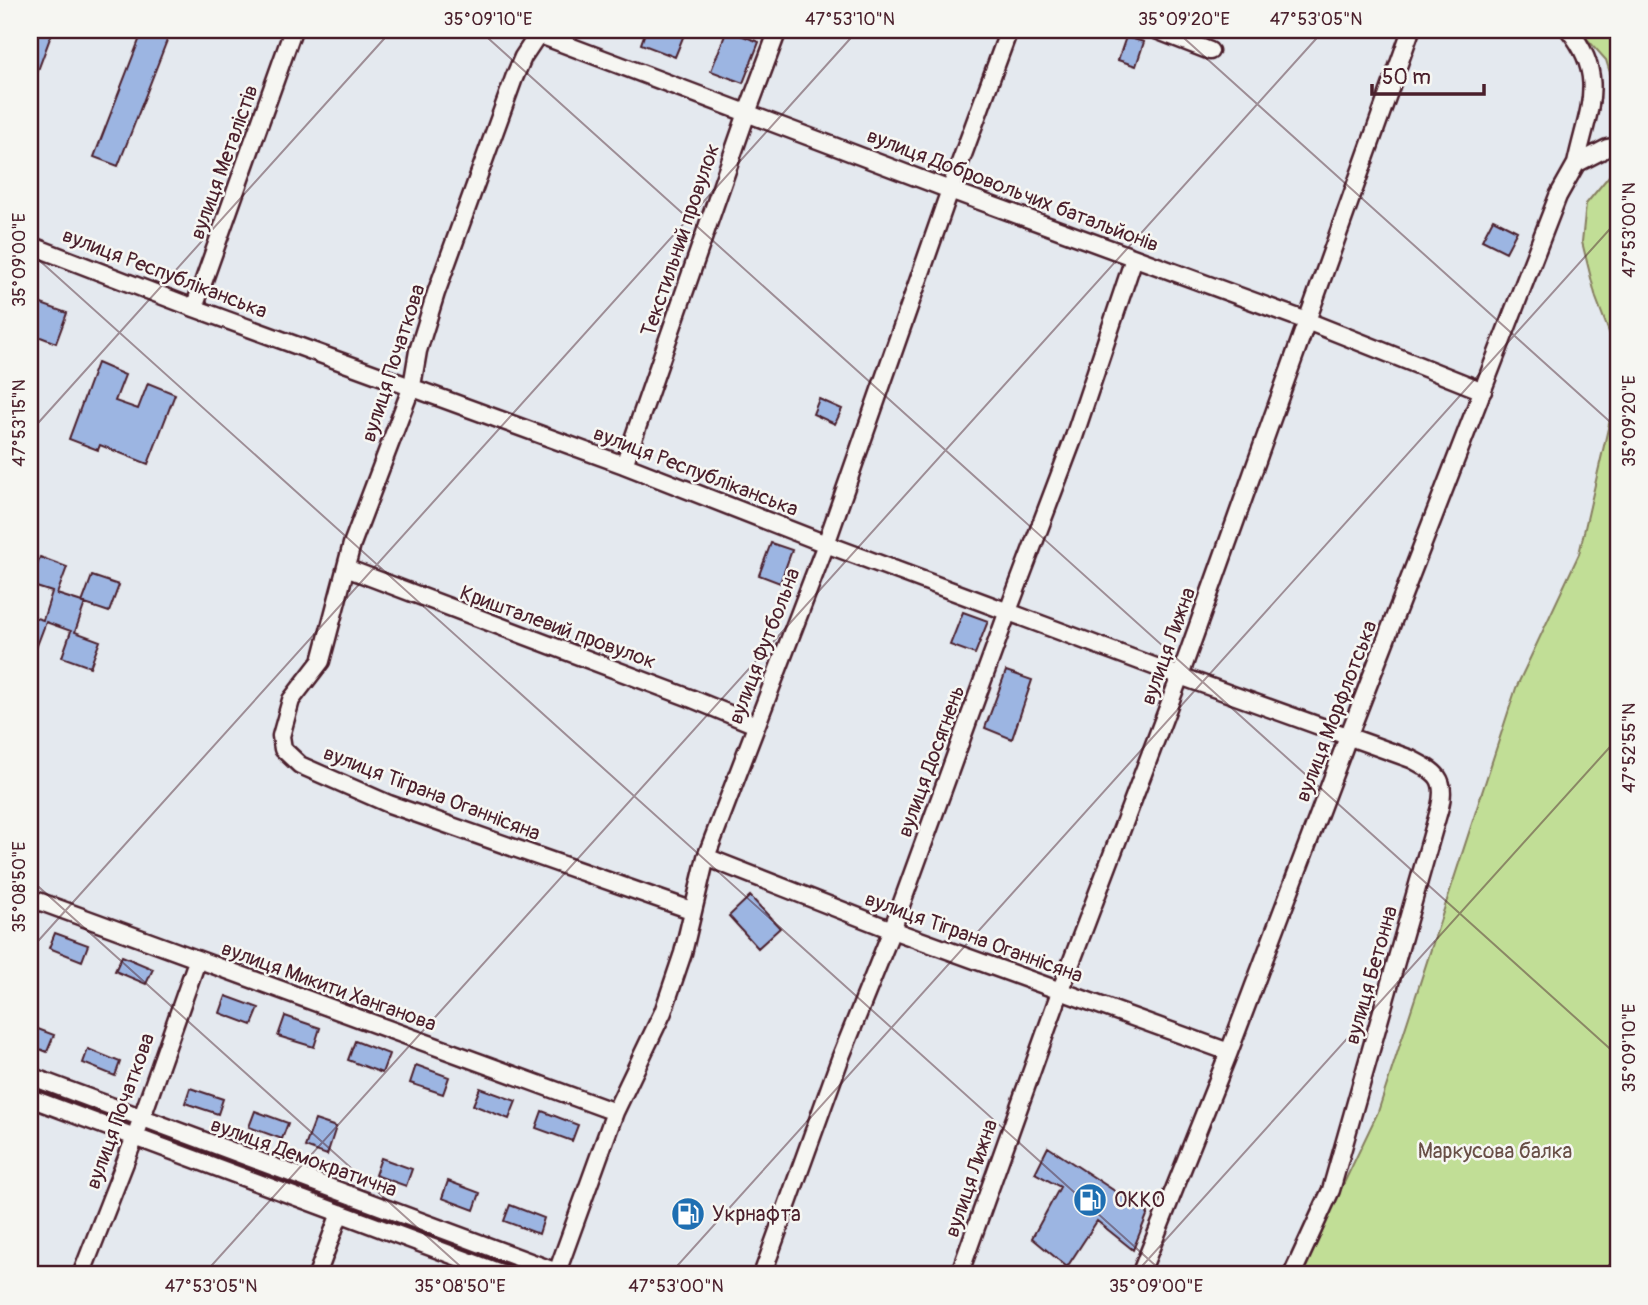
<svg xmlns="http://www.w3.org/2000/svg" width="1648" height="1305" font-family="Pangolin,sans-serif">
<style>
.green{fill:#c1de96;stroke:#867e60;stroke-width:2}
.building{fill:#9cb5e2;stroke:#4a1f2b;stroke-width:2}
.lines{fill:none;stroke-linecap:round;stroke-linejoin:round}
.minor-casing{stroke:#4a1f2b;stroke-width:21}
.minor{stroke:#f6f6f2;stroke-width:16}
.ticks{fill:none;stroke:#4a1f2b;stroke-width:2;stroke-opacity:0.45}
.labels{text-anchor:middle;stroke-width:5;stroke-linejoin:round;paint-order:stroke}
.street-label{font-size:21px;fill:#4a1f2b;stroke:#f6f6f2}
.park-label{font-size:21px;fill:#684f46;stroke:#f6f6f2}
.poi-label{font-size:21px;fill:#4a1f2b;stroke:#f6f6f2;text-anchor:start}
.neatline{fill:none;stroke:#4a1f2b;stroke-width:2.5}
.ticks-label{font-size:18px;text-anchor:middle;fill:#4a1f2b}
</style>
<rect width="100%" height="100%" fill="#e4e9ef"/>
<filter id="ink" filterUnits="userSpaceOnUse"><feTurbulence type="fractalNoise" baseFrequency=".0143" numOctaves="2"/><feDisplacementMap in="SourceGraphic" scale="14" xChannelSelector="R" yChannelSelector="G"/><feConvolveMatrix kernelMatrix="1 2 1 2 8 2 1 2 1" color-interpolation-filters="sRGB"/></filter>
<g filter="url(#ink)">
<path class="green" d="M1579,30H1618V98L1606,60Z
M1618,165V356L1596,298L1582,242L1586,204Z
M1618,385V1275H1300L1378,1112L1516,688L1579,554Z"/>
<path class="building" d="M30,30H53L31,89H30Z
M143,30H171L118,166L94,157Z
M646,30H686L675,57L641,44Z
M727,30L759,42L743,83L711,71Z
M1126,37L1144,42L1136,66L1118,60Z
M1493,219L1517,231L1506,252L1482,240Z
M30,300L67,313L56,343L30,333Z
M97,363L125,375L115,401L138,409L148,383L175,394L148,464L100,445L98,450L69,439Z
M819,399L842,409L835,424L813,414Z
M771,543L792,550L780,583L759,575Z
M40,557L67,567L57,594L85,603L75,632L100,641L90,667L62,657L71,631L46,622L30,664V616L43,620L52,592L30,585Z
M92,576L119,585L109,612L82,603Z
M963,612L988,621L975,654L950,645Z
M1006,671L1032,680L1012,739L985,728Z
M750,896L780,928L758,948L729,916Z
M55,933L88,945L82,961L49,948Z
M122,956L153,969L146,984L115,971Z
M226,996L259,1008L252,1025L220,1013Z
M285,1016L320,1028L314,1047L278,1036Z
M30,1026L54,1035L47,1052L30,1045Z
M355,1041L389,1054L382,1073L348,1060Z
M88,1049L120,1062L115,1076L83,1063Z
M416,1065L449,1077L443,1094L410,1083Z
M190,1088L223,1099L218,1114L185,1103Z
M480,1088L516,1101L509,1119L473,1105Z
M255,1111L288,1123L282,1139L249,1127Z
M542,1111L578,1125L572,1141L536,1128Z
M315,1120L336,1127L327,1155L305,1147Z
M1048,1147L1148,1213L1133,1250L1097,1221L1067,1267L1032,1238L1060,1187L1035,1173Z
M381,1158L412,1169L406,1186L375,1175Z
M448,1181L480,1193L474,1210L442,1198Z
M510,1205L544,1218L539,1234L504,1221Z"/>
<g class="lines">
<g class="minor-casing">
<path id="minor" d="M527,30L950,190L1307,321L1483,391
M541,30L523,57L514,78L436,293L418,351L412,386L352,544L321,661L291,700L281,736L283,749L300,765L389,804L691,910
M1156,30L1210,51
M1569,30C1608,78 1587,111 1576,164
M30,245L194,308L624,465L826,544L1180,676L1411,759C1436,772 1447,778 1440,807L1331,1190L1292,1275
M194,308L293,30
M624,465L747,113L778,30
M346,568L690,698L756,725
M706,857L892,930L1229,1052
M30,898L615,1112
M30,1076L565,1275
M30,1098L506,1275
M81,1275L135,1137L197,961
M317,1275L340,1213
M556,1275L615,1112L663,1012L683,953L706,857L826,544L950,190L1009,30
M762,1275L840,1059L892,930L1008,611L1074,437L1134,258
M959,1275L1060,992L1180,676L1411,30
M1140,1275L1229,1052L1348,737L1558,196L1576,164L1607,148L1618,146"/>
</g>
<use href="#minor" class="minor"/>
</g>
</g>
<path class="ticks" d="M479,30L1618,1056M1175,30L1618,429M30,252L1166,1275M30,432L392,30M30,879L470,1275M30,950L858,30M203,1275L1324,30M669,1275L1618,220M1134,1275L1618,738M1600,1275L1618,1255"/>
<defs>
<g id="fuel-disc" transform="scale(1.75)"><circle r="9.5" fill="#1f6fb2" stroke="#f6f6f2"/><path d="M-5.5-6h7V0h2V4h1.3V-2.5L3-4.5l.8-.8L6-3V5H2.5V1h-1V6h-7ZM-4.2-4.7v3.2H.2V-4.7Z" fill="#fff"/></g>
</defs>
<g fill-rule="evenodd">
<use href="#fuel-disc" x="1090" y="1200"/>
<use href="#fuel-disc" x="688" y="1214"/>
</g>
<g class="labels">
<g class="street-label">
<text transform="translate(224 162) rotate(-70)" y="7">вулиця Металістів</text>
<text transform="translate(1013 190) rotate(21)" y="7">вулиця Добровольчих батальйонів</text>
<text transform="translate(680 240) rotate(-71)" y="7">Текстильний провулок</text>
<text transform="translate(165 273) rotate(21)" y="7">вулиця Республіканська</text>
<text transform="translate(393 363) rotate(-72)" y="7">вулиця Початкова</text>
<text transform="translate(696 471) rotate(21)" y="7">вулиця Республіканська</text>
<text transform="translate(558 627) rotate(20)" y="7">Кришталевий провулок</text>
<text transform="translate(764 646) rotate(-69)" y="7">вулиця Футбольна</text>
<text transform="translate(1168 646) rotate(-70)" y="7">вулиця Лижна</text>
<text transform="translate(1336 711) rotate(-69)" y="7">вулиця Морфлотська</text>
<text transform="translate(931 761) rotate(-70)" y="7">вулиця Досягнень</text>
<text transform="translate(432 793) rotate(21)" y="7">вулиця Тіграна Оганнісяна</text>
<text transform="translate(974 937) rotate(20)" y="7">вулиця Тіграна Оганнісяна</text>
<text transform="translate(1371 975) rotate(-74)" y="7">вулиця Бетонна</text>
<text transform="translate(329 986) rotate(20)" y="7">вулиця Микити Ханганова</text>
<text transform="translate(120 1111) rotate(-70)" y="7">вулиця Початкова</text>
<text transform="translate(304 1157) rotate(20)" y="7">вулиця Демократична</text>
<text transform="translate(971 1178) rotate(-71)" y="7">вулиця Лижна</text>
</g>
<g class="park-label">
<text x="1495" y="1158">Маркусова балка</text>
</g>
<g class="poi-label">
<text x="1114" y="1207">ОККО</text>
<text x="712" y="1221">Укрнафта</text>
</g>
</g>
<rect width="1648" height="1305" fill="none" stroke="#f6f6f2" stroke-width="77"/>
<path d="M1372 84v10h112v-10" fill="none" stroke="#4a1f2b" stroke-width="3.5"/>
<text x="1382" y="84" font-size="21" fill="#4a1f2b" stroke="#f6f6f2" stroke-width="5" paint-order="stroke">50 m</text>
<rect x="38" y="38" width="1572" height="1228" class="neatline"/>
<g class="ticks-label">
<text x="488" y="25">35°09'10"E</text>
<text x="850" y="25">47°53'10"N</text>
<text x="1184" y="25">35°09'20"E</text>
<text x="1316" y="25">47°53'05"N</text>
<text transform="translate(1629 230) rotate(-90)" y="6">47°53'00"N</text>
<text transform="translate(19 260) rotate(-90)" y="6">35°09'00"E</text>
<text transform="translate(1629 421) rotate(-90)" y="6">35°09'20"E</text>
<text transform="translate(19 423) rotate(-90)" y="6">47°53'15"N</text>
<text transform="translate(1629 748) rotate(-90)" y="6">47°52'55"N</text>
<text transform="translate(19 887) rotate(-90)" y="6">35°08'50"E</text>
<text transform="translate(1629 1048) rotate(-90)" y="6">35°09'10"E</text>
<text x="211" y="1292">47°53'05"N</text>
<text x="460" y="1292">35°08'50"E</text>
<text x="676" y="1292">47°53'00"N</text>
<text x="1156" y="1292">35°09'00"E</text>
</g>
</svg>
